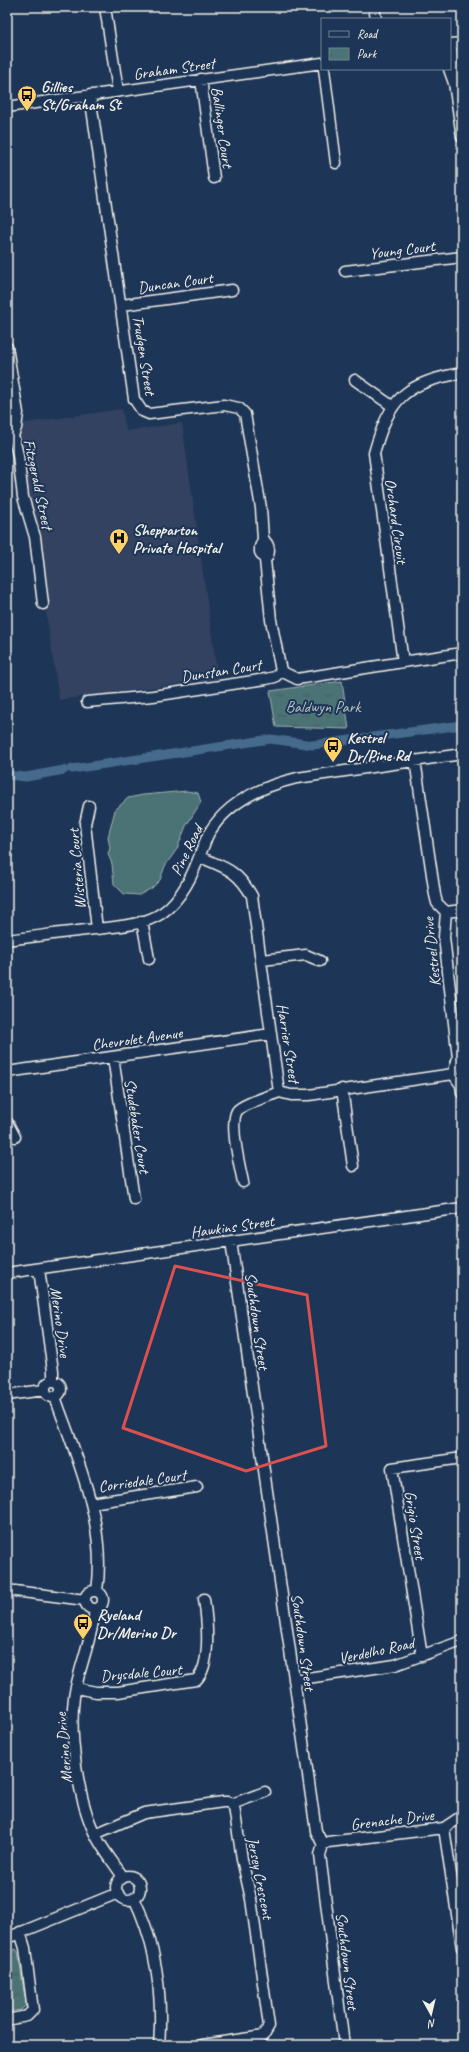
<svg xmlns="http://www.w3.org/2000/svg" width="469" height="2052" font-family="Caveat,sans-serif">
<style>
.built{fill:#334260}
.grass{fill:#4c7376;stroke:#a0b2af}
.park{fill:url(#park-tufts);stroke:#a0b2af}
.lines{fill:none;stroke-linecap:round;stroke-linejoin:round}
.canal{stroke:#446a8c;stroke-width:9}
.minor-casing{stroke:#f4f1e8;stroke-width:13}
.minor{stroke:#1d3557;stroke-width:10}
.marked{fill:none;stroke:#dc504e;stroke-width:3;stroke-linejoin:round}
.labels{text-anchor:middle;stroke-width:4;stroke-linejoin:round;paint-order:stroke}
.street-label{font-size:16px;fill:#f4f1e8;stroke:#1d3557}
.poi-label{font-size:16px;font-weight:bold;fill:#f4f1e8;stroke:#1d3557;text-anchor:start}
.park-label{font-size:16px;fill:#b9c5c0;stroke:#1d3557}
</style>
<defs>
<pattern id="park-tufts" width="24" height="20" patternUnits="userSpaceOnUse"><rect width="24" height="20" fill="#4c7376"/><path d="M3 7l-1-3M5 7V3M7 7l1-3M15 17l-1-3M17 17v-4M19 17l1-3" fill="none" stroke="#4a5b5c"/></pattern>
</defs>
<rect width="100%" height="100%" fill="#1d3557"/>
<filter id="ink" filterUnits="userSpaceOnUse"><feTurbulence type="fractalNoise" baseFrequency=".025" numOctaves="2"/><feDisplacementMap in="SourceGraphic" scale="8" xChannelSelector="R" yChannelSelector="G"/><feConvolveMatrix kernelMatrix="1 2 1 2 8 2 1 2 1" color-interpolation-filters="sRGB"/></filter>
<g filter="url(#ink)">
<path class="built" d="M122,409L126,431L182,423L218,679L59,700L18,424Z"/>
<path class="grass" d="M187,791L198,793L201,802L186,826L177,849L165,866L160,880L152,888L139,895L124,894L114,884L112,864L108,854L110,848L108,837L115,810L128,798L143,795Z"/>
<path class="park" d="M342,681L349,729L276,727L270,691Z
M16,1949L18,1952L26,2005L21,2010L7,2012V1953Z"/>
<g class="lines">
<path class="canal" d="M72,769L271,739L313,745L462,725
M7,775L26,777L64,770"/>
<g class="minor-casing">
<path id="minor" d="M105,7L118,91
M374,7L376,19
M450,44L462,43
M451,44L454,77
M324,69L336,163
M449,69L454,83L462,137
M201,79L214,178
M90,95L134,399L142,411L149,414L224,405L239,408L245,414L261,508L263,539L260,547V552L265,560L271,620L281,671
M7,107L322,63
M345,271L462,257
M122,305L232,290
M7,347L18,413L16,428L13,435L18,455L23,497L35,537L43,604
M462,373C405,383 390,397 374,453L403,662L462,653
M355,380L392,406
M263,539C270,545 271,553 265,560
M281,671L297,679L403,662
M87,702L153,696L266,679L275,677L281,671
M415,760L435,895L437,903L446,912L444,937L458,1058L453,1074L461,1085L462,1093
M89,806L85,824L97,929
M200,857C226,868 237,870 252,896L279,1092L291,1095H309L453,1074
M446,912L462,910
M142,921L149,959
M7,940C33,937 59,933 86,930C110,927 141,927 162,913C182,899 193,874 201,852C204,846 206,838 209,833C228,801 263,786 297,778L462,754
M262,960L306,955L320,961
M113,1057L134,1199
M7,1072L271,1034
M342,1089L353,1166
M7,1122L15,1137
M243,1182C240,1167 229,1124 237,1111C242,1104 270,1096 279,1092
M231,1241L316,1831L323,1845L320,1855L344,2045
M39,1269L53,1371V1380
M7,1273L462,1208
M45 1389a8 8 0 1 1 16 0a8 8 0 1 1-16 0Z
M7,1395L44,1390
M55,1397C77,1459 107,1524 97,1591
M91,1503L197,1487
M7,1590L85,1600
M85 1600a9 9 0 1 1 18 0a9 9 0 1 1-18 0Z
M95,1609C92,1639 79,1667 74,1697C69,1735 78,1800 95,1834C102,1849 114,1863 123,1877
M422,1656L392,1468L462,1458
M294,1680L395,1665L462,1641
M76,1688L96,1692H118L196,1680C212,1666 207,1619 204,1599
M232,1804L265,1792
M444,1828L462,1948
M95,1834L144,1813L223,1802H228L234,1807L242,1859L251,1899L269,2026L263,2036L202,2045
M323,1845L328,1842L444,1828L462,1816
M116 1888a12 12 0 1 1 24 0a12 12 0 1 1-24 0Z
M134,1898C156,1944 163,1995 159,2045
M7,1938L118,1893
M7,2020L27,2016L33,2010L25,1948L20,1932"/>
</g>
<use href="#minor" class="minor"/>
</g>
</g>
<path class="marked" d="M175,1266L307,1295L326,1446L246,1471L123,1428Z"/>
<defs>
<g id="bus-pin" transform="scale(1)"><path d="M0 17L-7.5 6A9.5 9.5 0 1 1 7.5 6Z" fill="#ffd166" stroke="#1d3557"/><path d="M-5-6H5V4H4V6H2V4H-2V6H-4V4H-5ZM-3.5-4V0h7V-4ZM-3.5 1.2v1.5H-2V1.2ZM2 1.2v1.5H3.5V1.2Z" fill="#111"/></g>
<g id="hospital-pin" transform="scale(1)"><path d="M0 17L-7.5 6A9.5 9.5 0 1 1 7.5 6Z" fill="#ffd166" stroke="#1d3557"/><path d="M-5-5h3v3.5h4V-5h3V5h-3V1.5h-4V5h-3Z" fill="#111"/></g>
</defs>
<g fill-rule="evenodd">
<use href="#bus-pin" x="27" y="95"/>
<use href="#hospital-pin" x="119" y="538"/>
<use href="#bus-pin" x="333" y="746"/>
<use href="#bus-pin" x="83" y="1623"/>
</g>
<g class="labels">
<g class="street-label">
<text transform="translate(174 68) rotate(-8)" y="6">Graham Street</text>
<text transform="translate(223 127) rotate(82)" y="6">Ballinger Court</text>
<text transform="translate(402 249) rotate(-7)" y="6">Young Court</text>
<text transform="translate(175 282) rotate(-8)" y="6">Duncan Court</text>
<text transform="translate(145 355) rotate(81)" y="6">Trudgen Street</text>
<text transform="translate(39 484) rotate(78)" y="6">Fitzgerald Street</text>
<text transform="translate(397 521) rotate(82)" y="6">Orchard Circuit</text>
<text transform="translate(221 670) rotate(-9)" y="6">Dunstan Court</text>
<text transform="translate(186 850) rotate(-64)" y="6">Pine Road</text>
<text transform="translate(76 869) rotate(-95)" y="6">Wisteria Court</text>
<text transform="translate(431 952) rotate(-96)" y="6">Kestrel Drive</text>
<text transform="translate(137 1038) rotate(-8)" y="6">Chevrolet Avenue</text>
<text transform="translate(289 1043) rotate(81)" y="6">Harrier Street</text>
<text transform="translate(138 1126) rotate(81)" y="6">Studebaker Court</text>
<text transform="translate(232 1226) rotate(-8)" y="6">Hawkins Street</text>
<text transform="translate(258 1321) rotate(82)" y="6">Southdown Street</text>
<text transform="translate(61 1322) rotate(82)" y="6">Merino Drive</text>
<text transform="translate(142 1480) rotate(-8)" y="6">Corriedale Court</text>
<text transform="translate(416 1525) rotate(81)" y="6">Grigio Street</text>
<text transform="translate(304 1642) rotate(82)" y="6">Southdown Street</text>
<text transform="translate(376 1650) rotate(-12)" y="6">Verdelho Road</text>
<text transform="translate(141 1672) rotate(-5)" y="6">Drysdale Court</text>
<text transform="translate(63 1748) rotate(-95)" y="6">Merino Drive</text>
<text transform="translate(392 1819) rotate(-7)" y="6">Grenache Drive</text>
<text transform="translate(261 1878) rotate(79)" y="6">Jersey Crescent</text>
<text transform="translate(348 1961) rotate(83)" y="6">Southdown Street</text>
</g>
<g class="poi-label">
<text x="41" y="92">Gillies<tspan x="41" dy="18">St/Graham St</tspan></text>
<text x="133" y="535">Shepparton<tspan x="133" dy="18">Private Hospital</tspan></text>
<text x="347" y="743">Kestrel<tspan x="347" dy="18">Dr/Pine Rd</tspan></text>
<text x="97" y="1620">Ryeland<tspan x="97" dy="18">Dr/Merino Dr</tspan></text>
</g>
<g class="park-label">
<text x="323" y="712">Baldwyn Park</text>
</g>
</g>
<rect width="469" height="2052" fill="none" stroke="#1d3557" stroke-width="24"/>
<rect x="12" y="12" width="445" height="2028" fill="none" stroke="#f4f1e8" stroke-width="1.5" filter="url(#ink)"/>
<rect x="321" y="18" width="130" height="52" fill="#1d3557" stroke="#738091"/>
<rect x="329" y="31" width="20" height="6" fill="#1d3557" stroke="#738091"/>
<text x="357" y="38" font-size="12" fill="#f4f1e8">Road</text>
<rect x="329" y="48" width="20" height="12" fill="url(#park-tufts)" stroke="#738091"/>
<text x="357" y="58" font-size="12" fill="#f4f1e8">Park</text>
<g transform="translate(431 2014) rotate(172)" stroke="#1d3557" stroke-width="3" paint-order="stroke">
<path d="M0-3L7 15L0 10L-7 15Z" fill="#f4f1e8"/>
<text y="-6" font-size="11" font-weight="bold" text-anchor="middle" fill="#f4f1e8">N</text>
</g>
</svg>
